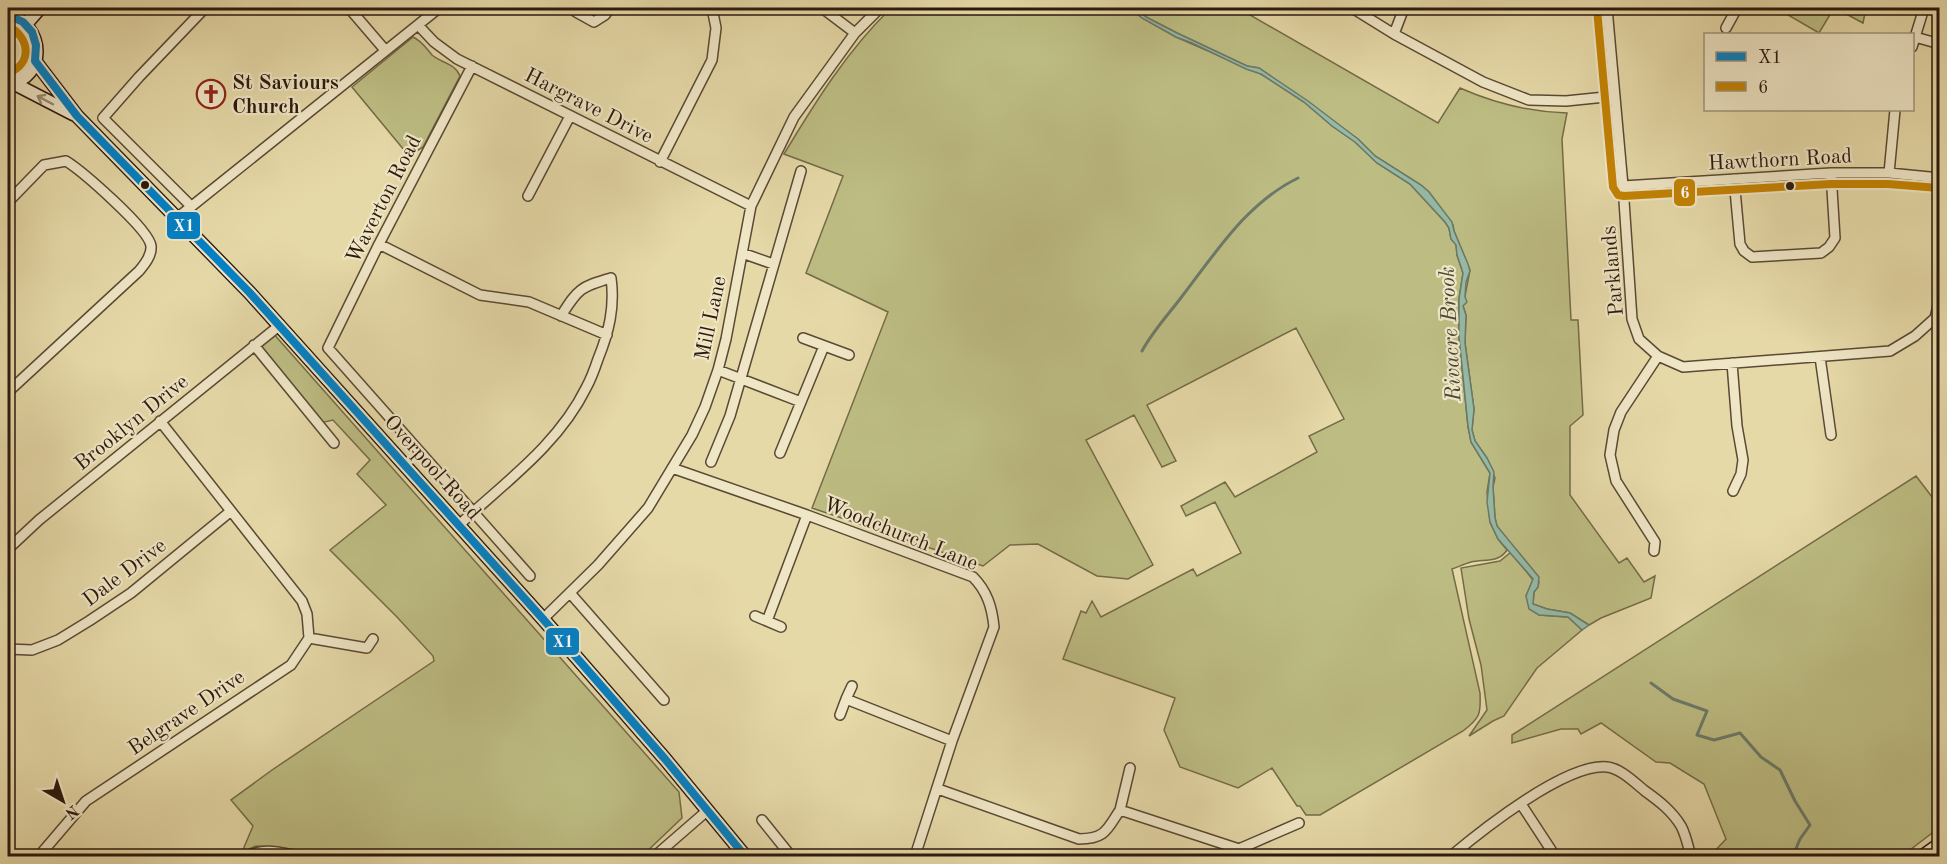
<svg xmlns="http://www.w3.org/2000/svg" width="1947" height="864" font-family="'Old Standard TT',serif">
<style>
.green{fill:#bdbd83;stroke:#746b48;stroke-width:1.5}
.water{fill:#96baa6;stroke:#6b7a69;stroke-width:1.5}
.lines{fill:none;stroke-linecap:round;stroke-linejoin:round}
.stream{stroke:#6b7a69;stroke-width:3}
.minor-casing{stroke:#5a4934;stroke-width:12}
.secondary-casing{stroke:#2b190d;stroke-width:15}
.minor{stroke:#efe6c6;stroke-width:9}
.secondary{stroke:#efe6c6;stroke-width:12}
.bus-1-casing{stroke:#efe6c6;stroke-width:12}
.bus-2-casing{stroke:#efe6c6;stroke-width:12}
.bus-1{stroke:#0281c7;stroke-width:8}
.bus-2{stroke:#c48303;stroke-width:8}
.oneway{stroke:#978a73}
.bus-dot{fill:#2b190d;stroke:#efe6c6;stroke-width:2}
.labels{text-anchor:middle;stroke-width:4.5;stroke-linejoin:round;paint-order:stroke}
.poi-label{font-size:21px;font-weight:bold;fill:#2b190d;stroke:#efe6c6;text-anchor:start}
.street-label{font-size:21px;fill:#2b190d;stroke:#efe6c6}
.water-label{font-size:22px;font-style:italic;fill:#4b493b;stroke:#efe6c6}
.line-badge{stroke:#efe6c6;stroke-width:2}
.badge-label{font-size:16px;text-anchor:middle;font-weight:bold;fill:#fff}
</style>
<rect width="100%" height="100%" fill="#e6d9a8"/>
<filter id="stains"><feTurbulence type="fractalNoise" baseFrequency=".00333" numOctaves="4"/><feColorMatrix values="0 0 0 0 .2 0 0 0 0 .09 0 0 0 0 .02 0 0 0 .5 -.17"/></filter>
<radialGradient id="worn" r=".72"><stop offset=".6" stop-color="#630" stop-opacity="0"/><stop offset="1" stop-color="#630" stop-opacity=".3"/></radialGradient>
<path class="green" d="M891,8H1130L1142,18L1176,37L1261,74L1304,102L1332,126L1355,142L1377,163L1410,184L1445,222L1449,228L1451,239L1456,244L1457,255L1463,273L1459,299V337L1468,427L1471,442L1490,473L1487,492L1490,522L1498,539L1507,550C1499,563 1484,559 1471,562C1464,564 1458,567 1452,569L1480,693C1481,714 1480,718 1463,731L1320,815H1306L1300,806H1297L1272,768L1238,788L1180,767L1164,730L1175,698L1063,659L1081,611L1086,613L1092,601L1101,617L1193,569L1197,576L1241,553L1215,502L1186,516L1181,506L1225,482L1235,497L1317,452L1309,436L1344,419L1296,328L1147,405L1176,461L1162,467L1134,415L1086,440L1153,565L1128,579L1097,576L1038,544L1010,545L983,566L812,508L888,312L806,273L843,176L784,154C816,101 847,51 891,8Z
M1135,8H1238L1438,123L1460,88C1494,103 1529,112 1567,113L1562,139L1571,320H1578L1583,415L1570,426V495L1619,563L1627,558L1644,582L1655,576L1651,598L1601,618L1589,625L1570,613L1547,609L1533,604L1534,592L1538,587L1539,582L1497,526L1495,518L1493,487L1495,478L1487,458L1475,441L1472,430L1474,409L1465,343L1466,315L1463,306L1470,270L1454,231L1453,225L1429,192L1421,185L1375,156L1358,139L1259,68L1247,66L1177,33L1146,17Z
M1776,8H1834L1819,33Z
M1835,8H1866L1863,23Z
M413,37C422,41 426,48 432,55C441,63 455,63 460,76L423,147L409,156L352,87Z
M272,332L679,792L682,818L642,856H320L277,847L256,846L242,852L253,826L231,800L272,770L434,661L433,656L396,616L330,550L386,505L357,474L370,460L333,420L320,423L256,345Z
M1916,476L1939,506L1940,827L1902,856H1710L1726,839L1704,784L1670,763L1656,762L1601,723L1581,734L1578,729H1561L1512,743V735Z
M1511,552L1533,580L1526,596L1539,615L1568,617L1582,630L1537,668L1504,716L1493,721L1469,736L1487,710L1481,665L1469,619L1461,568L1500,561Z"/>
<path class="water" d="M1130,8H1135L1146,17L1177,33L1247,66L1259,68L1308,101L1358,139L1375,156L1421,185L1429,192L1452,222L1454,231L1468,264L1470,271L1466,282L1465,297L1467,302L1463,306L1466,315L1465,343L1474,409L1472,430L1475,441L1487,458L1494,472L1493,487L1495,518L1497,526L1539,577L1538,587L1534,592L1533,604L1547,609L1570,613L1589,625L1582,630L1568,617L1539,615L1529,609L1526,596L1533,579L1498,539L1490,522L1487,502L1490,473L1471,442L1468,426L1459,337V299L1463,273L1457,255L1456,245L1451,239L1449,228L1445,222L1410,184L1377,163L1355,142L1332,126L1304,102L1261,74L1246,69L1192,43L1176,37L1142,18Z"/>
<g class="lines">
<path class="stream" d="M1142,351C1153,331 1167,316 1180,299C1215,254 1246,203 1298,178
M1651,683L1673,699L1707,711L1697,735L1714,740L1740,733L1761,757L1780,770L1795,801L1810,825L1800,839L1793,856"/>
<g class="minor-casing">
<path id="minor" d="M349,8L385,50
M574,8L576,12L594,22L605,15L610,8
M822,8L855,33
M1352,8L1394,34L1483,82L1529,100L1566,101L1615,96
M1607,8L1623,186L1632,319L1639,339L1658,356L1683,367L1890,351L1915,336L1935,318L1940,298
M418,25L434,42L457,59L751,206
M1726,28L1737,8
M1394,34L1404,8
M1915,37L1940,44
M1912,47L1924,8
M472,66L379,244L328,348L530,576
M660,162L712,60L716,28L712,8
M1889,173L1895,110
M1734,179L1740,244L1744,251L1752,257L1821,253L1829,247L1835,238L1831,173
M1623,186L1831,173H1889L1940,178
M528,196L570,116
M8,202L44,165L66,161C82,171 149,229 151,246C152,256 144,265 139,271L8,392
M191,206L103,118L139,77L205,8
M177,218L439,8
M379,244L480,295L529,302L607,335
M742,253L773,264
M803,338L849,355
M254,345L334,443
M1820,357L1831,435
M1732,363L1737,426L1743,460L1741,474L1733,491
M718,370L801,402
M780,453L824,346
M711,462L730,416L801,171
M672,468L807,515L973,577C987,591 992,607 994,627L952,741L915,856
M231,511L302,601L307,614L309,638
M459,525C504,483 558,445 586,388C591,379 595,368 598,359C609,332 615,307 611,278C580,287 578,289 561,316
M8,549L39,520L280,325
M1654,551L1655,542L1616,481L1610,455L1614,430L1621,412L1658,356
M570,593L664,700
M755,616L781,627
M543,619L598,565L648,508L692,435L705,407L718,370L726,339L751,206L794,117L855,33L880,8
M767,621L807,515
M8,649L32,650L58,640L89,621L131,593L231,511L160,421
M846,699L852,686
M840,715L846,699L952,741
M938,789L1079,839C1106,839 1107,829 1120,810L1239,849V856
M1521,804L1555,856
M1120,810L1130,768
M762,820L791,856
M1239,849L1299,823
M39,856L86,801L291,665L309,638L367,648L373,639
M248,856C265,847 281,853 299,856
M655,856L708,810
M1451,856C1482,830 1566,763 1607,767C1620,768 1635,783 1645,791C1659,801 1672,811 1681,826C1686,835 1688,847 1691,856"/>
</g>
<g class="secondary-casing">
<path id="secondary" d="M8,15C45,25 47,78 8,84
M26,24L40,8
M35,61L77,116L249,292L543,619L665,759L745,856
M13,83L73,114
M1923,856L1940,844"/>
</g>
<use href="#minor" class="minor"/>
<use href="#secondary" class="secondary"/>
<g class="bus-1-casing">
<path id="bus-1" d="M8,15L23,22L32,32L36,45L35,61L77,116L249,292L543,619L665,759L745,856"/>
</g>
<g class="bus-2-casing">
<path id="bus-2" d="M1597,9L1613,187L1618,195L1624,196L1831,184H1888L1939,188
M8,26C30,37 33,64 8,73"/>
</g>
<use href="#bus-1" class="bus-1"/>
<use href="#bus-2" class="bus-2"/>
</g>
<defs><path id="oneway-shaft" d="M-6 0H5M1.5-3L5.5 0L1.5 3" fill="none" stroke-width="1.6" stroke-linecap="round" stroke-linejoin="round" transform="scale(1.5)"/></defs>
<use class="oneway" href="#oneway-shaft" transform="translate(45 100) rotate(-152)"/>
<defs>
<g id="church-ring" transform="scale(1.5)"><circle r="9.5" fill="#efe6c6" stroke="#8f2418" stroke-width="1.5"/><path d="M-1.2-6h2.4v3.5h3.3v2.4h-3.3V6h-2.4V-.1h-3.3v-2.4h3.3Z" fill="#8f2418"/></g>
</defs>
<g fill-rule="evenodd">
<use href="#church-ring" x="211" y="94"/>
</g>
<g class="bus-dot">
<circle cx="145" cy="185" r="5"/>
<circle cx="1790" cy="186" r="5"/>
</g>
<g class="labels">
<g class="poi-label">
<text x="232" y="89">St Saviours<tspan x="232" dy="24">Church</tspan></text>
</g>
<g class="street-label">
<text transform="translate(589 105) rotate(27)" y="7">Hargrave Drive</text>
<text transform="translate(1780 159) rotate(-3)" y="7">Hawthorn Road</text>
<text transform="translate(383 199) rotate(-63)" y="7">Waverton Road</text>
<text transform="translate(1612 271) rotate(-95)" y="7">Parklands</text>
<text transform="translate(710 318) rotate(-78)" y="7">Mill Lane</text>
<text transform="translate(131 422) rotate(-39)" y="7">Brooklyn Drive</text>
<text transform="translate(433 467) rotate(48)" y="7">Overpool Road</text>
<text transform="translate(901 533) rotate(22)" y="7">Woodchurch Lane</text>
<text transform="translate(124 572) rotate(-37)" y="7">Dale Drive</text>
<text transform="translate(186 712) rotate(-34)" y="7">Belgrave Drive</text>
</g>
<g class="water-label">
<text transform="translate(1449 334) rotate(-93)" y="8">Rivacre Brook</text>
</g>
</g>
<g class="line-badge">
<rect x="1673" y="178" width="23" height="29" rx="6" fill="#c48303"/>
<rect x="166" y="211" width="35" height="29" rx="6" fill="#0281c7"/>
<rect x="545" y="627" width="35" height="29" rx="6" fill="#0281c7"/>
</g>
<g class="badge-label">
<text x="1685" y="198">6</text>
<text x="184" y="231">X1</text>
<text x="563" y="647">X1</text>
</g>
<rect width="1947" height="864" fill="none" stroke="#e6d9a8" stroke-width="30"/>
<rect x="9" y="9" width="1929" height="846" fill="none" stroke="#2b190d" stroke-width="3"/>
<rect x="15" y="15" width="1917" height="834" fill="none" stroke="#2b190d" stroke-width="1.5"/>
<rect x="1704" y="33" width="210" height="78" fill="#efe6c6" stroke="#a1947c" stroke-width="1.5"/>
<rect x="1716" y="52" width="30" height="9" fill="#0281c7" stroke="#a1947c" stroke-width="1.5"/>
<text x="1758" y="63" font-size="18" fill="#2b190d">X1</text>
<rect x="1716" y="82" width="30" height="9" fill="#c48303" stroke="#a1947c" stroke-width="1.5"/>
<text x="1758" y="93" font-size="18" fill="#2b190d">6</text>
<g transform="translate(63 801) rotate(141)" stroke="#efe6c6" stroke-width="4.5" paint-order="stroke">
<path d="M0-4.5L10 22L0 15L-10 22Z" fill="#2b190d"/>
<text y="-9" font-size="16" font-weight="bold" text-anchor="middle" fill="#2b190d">N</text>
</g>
<rect width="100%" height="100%" filter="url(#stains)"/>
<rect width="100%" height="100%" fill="url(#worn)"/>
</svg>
